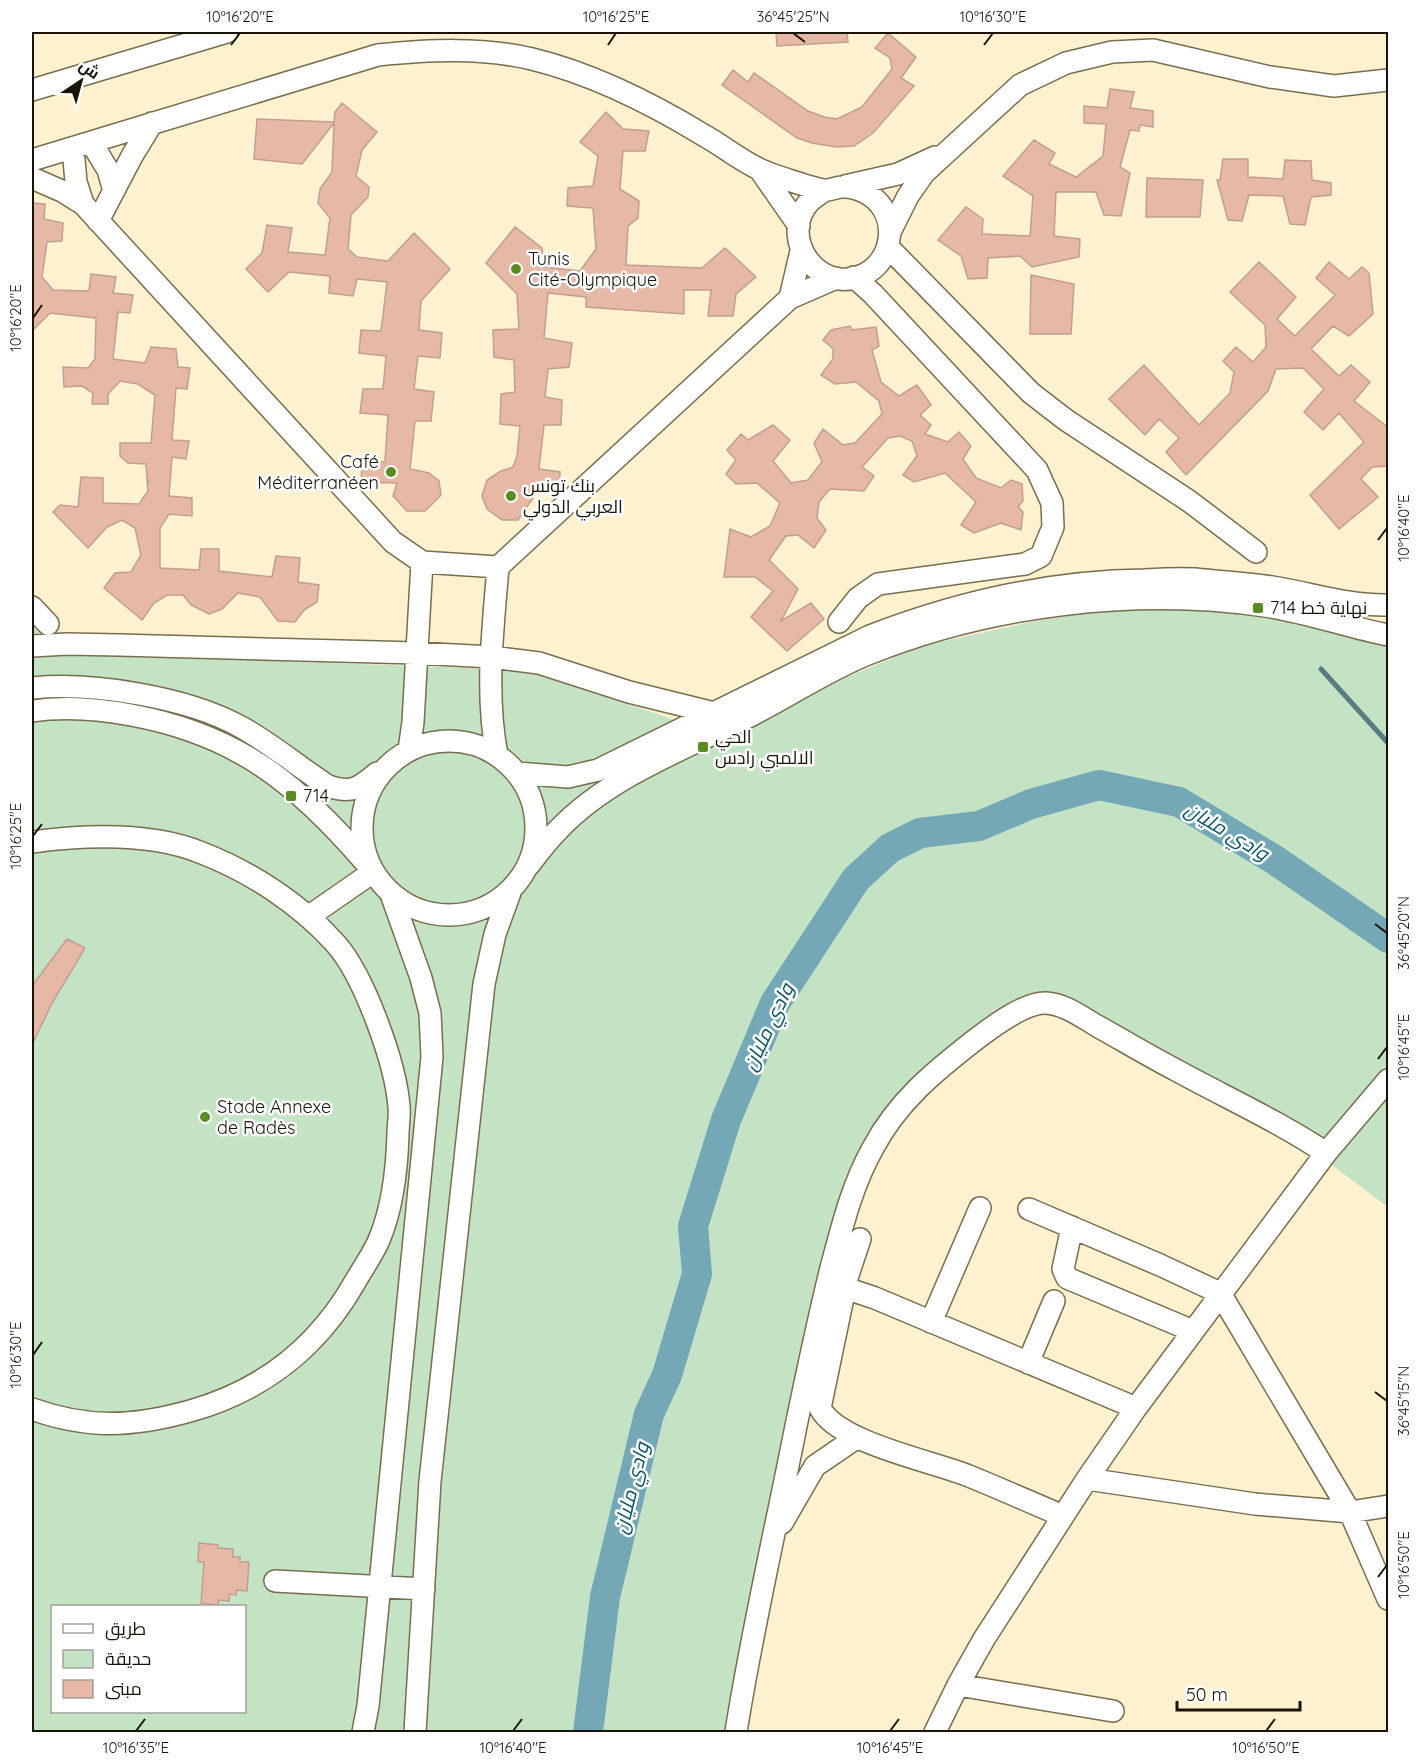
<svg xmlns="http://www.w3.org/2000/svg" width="1420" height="1764" font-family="Quicksand,Cairo,sans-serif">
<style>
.green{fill:#c3e3c4;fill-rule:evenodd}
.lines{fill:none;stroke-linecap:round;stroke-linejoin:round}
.stream{stroke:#597c82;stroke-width:5}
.river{stroke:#74a8b7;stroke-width:30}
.building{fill:#e6b8a6;stroke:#c29e91;stroke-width:1.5}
.minor-casing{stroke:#786d4e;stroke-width:24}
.minor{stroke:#fff;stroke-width:21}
.ticks{fill:none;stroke:#191408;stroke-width:2}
.poi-dot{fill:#5a8c23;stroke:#fff;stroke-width:2}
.labels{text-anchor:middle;stroke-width:5;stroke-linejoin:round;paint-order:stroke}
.poi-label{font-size:18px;fill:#191408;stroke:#fff;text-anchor:start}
.water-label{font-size:20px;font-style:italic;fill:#045162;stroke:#fff}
.neatline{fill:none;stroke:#191408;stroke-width:2}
.ticks-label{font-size:15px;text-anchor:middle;fill:#191408}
</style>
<rect width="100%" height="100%" fill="#fdf1cf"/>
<path class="green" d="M1192,608L1266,616L1388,646V1207L1332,1165L1074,1004L1009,1009L864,1145L730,1732H32V624L59,653L523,670L730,738L821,688L921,646L1035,621L1115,609ZM52,1606H244V1712H52Z"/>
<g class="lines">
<path class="stream" d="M1321,669L1388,743"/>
<path class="river" d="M588,1732L605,1597L649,1414L667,1375L697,1274L693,1226L726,1120L775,1003L856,879L890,848L920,833L979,826L1031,804L1099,785L1179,802L1275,860L1388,938"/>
</g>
<path class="building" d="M776,32H847L848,42L777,46Z
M888,33L916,57L901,78L914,86L873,133L854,146L836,147L812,143L797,138L722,85L733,70L748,82L754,73L808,111L824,117L837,119L862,107L892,69L890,58L875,48Z
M1110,89L1134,92L1130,108L1153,111V127L1140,125L1139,131L1130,130L1120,167L1130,173L1121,216L1104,215L1096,192H1056L1054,236L1080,239L1079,257L1032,267L1020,256L988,258L987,278L968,279L961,256L938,240L966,207L983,219L982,234L1030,236L1033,196L1003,176L1034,140L1055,153L1049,164L1076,177L1103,156L1106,124L1084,123V106L1107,108Z
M342,103L377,132L362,150L356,176L369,187L368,197L351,215L348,249L357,257L388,261L414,233L450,269L421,301L419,330L442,333L440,358L418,356L414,389L434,392L431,421H415L410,469L429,473L439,481L441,495L425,511H407L393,496L397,483L361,482L362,462H385L388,415L360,413L363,389H383L386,356L359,353L361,330L381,331L387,282L357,279L353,296L329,293L330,276L289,272L268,292L246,269L262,253L267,225L292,228L288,252L325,255L330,218L318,203L320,189L332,172L334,123L302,164L254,159L257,119L334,122L335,112Z
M606,112L623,129L649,131L645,151H623L620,189L639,201L638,218L628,226L626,265L702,268L725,248L756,277L736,294L733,316H708L711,290H684V314L586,307V297L548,293L544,338L572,343L569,367L548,369L545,397L562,400L561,425H544L539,469L560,472L559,488L536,486L533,498L518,520H502L487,509L482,496L487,480L501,471L513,467L517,456L520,426L500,424L501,394L515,392L514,360L494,357L493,330L519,329L517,294L486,263L515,227L542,248L545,267L580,271L596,249L593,208L567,206L568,188L593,186L598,156L580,142Z
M1223,159H1248V177L1283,179L1285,160L1311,161L1312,180L1331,183V195L1311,197L1305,225L1290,224L1283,196L1249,195L1242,221L1228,220L1217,180H1220Z
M1147,178L1203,180L1200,217H1146Z
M32,203L45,204L44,219L63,223L62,241L47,242L42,277L53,290L89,291L91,274L116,277L113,293L133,295L130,313L118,312L113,359L145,363L151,347L176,349L178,367L190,368L187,389L176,388L172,440L189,441L186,459L172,457L169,496L192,498V516L169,514L160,528V568L199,570L201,549H219V571L272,577L276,556L300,558L298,582L319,585L317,602L304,610L295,622L278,621L260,597L238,593L222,609L209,614L191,605L183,595H167L154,603L142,620L104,588L115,573L131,572L141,555L135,528L122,520L107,527L88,548L53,512L60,505L78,507L81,477L103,478V503L139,504L148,491L147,481H149L147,479L146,464L128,463L120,456V443H151L155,395L138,384L120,381L108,394V404H92L93,393L82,386L64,387L63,367L88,368L95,359L96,318L50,313L32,331Z
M1259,262L1296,297L1277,319L1295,336L1335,295L1316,278L1329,262L1349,279L1362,267L1369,273L1373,314L1349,336L1333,326L1311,349L1339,376L1351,365L1370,382L1354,401L1389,428V466L1372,467L1361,479L1378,497L1339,529L1310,495L1364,442L1339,413L1323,430L1304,412L1324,389L1303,368L1276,369L1268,391L1186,475L1166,452L1179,438L1159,419L1145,435L1109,399L1144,365L1199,425L1230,393L1234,372L1223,361L1236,347L1253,362L1266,347L1265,325L1230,292Z
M1031,275L1074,284L1071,334H1030Z
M850,326L852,330L876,327L879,346L872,350L881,382L899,396L917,385L931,405L920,415L931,425L925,434L948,442L959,432L971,446L963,459L976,478L1001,488L1011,480L1022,484L1023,501L1018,507L1023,512L1021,530L1001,523L974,533L961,525L976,502L945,473L914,482L903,475L917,456L912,441L900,436L888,438L862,467L874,476L864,491L830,489L819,502L817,518L826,530L814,548L798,535L786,536L769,560L798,589L781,621L811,603L824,619L787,651L751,617L773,591L755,577H724L730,529L751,537L770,526L780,503L757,483L736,484L726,474L736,460L727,450L741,434L748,440L773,425L790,440L773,461L791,483L808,480L822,462L814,443L823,429L843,445L855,443L882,414L879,401L856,382L835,384L821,375L833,359V349L823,340L831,330Z
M67,939L85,948L52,1003L32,1045V986Z
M199,1543L218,1545V1548L233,1549V1557H240V1562H249L247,1591L237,1590L236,1595L229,1594V1601L219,1600L218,1605L201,1603L204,1562H198Z"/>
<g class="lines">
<g class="minor-casing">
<path id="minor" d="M32,90L227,32
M91,142L108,170L114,191
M73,148L76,182L83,204
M32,160L378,55C429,50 481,47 532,59C594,74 651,103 705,136C723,146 740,160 759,169C769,174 814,189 824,190C830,191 836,187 842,187C853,186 867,192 875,199C899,221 892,262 863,275C818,296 777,236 810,201C814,197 820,194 825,190
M760,170L799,226
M32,178L64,192L83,204L393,542L422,562L498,567L790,298L836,278
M845,186L898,174L935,157
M98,221L132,156L152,123
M890,232L908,196L924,173L1020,85L1066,63L1112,52L1153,50L1270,77L1334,86L1388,80
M888,247L1031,393L1066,420L1189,501L1256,552
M790,298L801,251
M32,607L48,624
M839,622L858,598L878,584L1025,564L1041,556L1053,527L1052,503L1037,470L873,294L854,277
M32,646L67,644L119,645L416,653L492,657L539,663L629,692L714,713
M32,688C92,682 187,697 241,727C272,744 299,767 328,786C352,794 359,788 377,773
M32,711C64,706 99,709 131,715C236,734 297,783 365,862
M362 828a87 87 0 1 1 174 0a87 87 0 1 1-174 0Z
M409,750L413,722L422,562
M497,755C485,693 493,629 498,567
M517,773L568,777L598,770L870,636C958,602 1050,581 1145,580C1161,579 1178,578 1195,579C1220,582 1246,583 1272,587C1311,593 1349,606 1388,605
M32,842C85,835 151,832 202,853C251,872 300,904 335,943C364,975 396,1064 399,1107C400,1116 398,1125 398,1134C397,1169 393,1207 379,1240C373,1254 363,1268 355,1282C318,1347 262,1391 190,1411C133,1427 88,1429 32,1409
M529,865C538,853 548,840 559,829C610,776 683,750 748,717C788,697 826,671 868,654C989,605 1136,587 1265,606C1307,612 1347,627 1388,635
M308,917L373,872
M1029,1209L1160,1265L1220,1293L1350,1512L1388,1506
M1072,1227L1063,1269L1067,1278L1193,1331
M860,1239L847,1278L845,1288L875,1298L1136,1408
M845,1288L820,1408C838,1443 932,1461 969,1476C1001,1489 1032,1503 1063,1516
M931,1322L980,1208
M1028,1363L1054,1301
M1087,1479L1255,1504L1350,1512L1388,1599
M782,1523L815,1466L856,1438
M275,1581L424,1589
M958,1685L1113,1711
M363,1732L368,1706L432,1057L430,1013L421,978L391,894
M415,1732L430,1481L484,984L495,934L511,890
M736,1732C752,1630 776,1528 796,1426C807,1373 818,1320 831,1268C842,1227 852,1185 873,1148C897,1102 935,1071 975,1040C992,1027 1025,1002 1046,1003C1065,1004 1083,1018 1099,1027C1124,1041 1149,1056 1174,1069C1225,1097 1278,1121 1326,1153
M935,1732L958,1685L984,1639L1087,1479L1136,1408L1326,1153L1388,1080"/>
</g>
<use href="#minor" class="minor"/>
</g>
<path class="ticks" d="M793,33L805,42M231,45L240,33M608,45L616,33M984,45L993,33M33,318L42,305M1378,540L1387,528M33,836L42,824M1375,924L1387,933M1378,1059L1387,1047M33,1355L42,1342M1375,1392L1387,1401M1378,1577L1387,1565M136,1731L145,1719M513,1731L522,1719M890,1731L899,1719M1266,1731L1275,1719"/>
<g class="poi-dot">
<circle cx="516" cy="269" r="6"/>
<circle cx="391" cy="472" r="6"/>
<circle cx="511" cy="496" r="6"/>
<rect x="1252" y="602" width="12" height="12" rx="3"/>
<rect x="697" y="741" width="12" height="12" rx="3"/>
<rect x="285" y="790" width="12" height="12" rx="3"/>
<circle cx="205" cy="1117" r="6"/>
</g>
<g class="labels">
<g class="poi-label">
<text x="528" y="265">Tunis<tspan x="528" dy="21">Cité-Olympique</tspan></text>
<text x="379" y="468" text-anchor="end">Café<tspan x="379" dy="21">Méditerranéen</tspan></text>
<text x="523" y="492">بنك تونس<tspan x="523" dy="21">العربي الدولي</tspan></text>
<text x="1270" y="614">نهاية خط 714</text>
<text x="715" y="743">الحي<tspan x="715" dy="21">الالمبي رادس</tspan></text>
<text x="303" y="802">714</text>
<text x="217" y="1113">Stade Annexe<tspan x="217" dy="21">de Radès</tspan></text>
</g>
<g class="water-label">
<text transform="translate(1227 831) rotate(31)" y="7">وادي مليان</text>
<text transform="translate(768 1027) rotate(-65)" y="7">وادي مليان</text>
<text transform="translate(631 1488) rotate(-76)" y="7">وادي مليان</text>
</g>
</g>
<rect width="1420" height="1764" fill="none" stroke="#ffffff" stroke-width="66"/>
<rect x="51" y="1605" width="195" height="108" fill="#ffffff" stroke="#a3a19c" stroke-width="1.5"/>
<rect x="63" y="1624" width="30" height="9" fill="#ffffff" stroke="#a3a19c" stroke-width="1.5"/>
<text x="105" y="1635" font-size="18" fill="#191408">طريق</text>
<rect x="63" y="1650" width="30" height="18" fill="#c3e3c4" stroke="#a3a19c" stroke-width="1.5"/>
<text x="105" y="1665" font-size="18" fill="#191408">حديقة</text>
<rect x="63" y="1680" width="30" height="18" fill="#e6b8a6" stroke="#a3a19c" stroke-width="1.5"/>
<text x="105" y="1695" font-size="18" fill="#191408">مبنى</text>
<g transform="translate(81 81) rotate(36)" stroke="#ffffff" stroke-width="4.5" paint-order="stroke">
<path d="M0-4.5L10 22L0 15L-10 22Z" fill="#191408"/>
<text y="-9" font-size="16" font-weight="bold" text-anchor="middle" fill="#191408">ش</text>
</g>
<path d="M1177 1701v9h123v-9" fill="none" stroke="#191408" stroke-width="3"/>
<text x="1186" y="1701" font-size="18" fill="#191408" stroke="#ffffff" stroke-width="4.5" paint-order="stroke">50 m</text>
<rect x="33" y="33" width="1354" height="1698" class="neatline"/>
<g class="ticks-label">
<text x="240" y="22">10°16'20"E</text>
<text x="616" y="22">10°16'25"E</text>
<text x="793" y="22">36°45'25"N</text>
<text x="993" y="22">10°16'30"E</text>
<text transform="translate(16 318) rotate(-90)" y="5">10°16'20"E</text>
<text transform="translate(1404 528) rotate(-90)" y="5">10°16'40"E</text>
<text transform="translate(16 836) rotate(-90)" y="5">10°16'25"E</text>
<text transform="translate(1404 933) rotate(-90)" y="5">36°45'20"N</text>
<text transform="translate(1404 1047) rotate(-90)" y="5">10°16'45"E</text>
<text transform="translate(16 1355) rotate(-90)" y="5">10°16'30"E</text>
<text transform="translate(1404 1401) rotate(-90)" y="5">36°45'15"N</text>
<text transform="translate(1404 1565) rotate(-90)" y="5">10°16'50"E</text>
<text x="136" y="1753">10°16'35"E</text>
<text x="513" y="1753">10°16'40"E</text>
<text x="890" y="1753">10°16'45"E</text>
<text x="1266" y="1753">10°16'50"E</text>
</g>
</svg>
